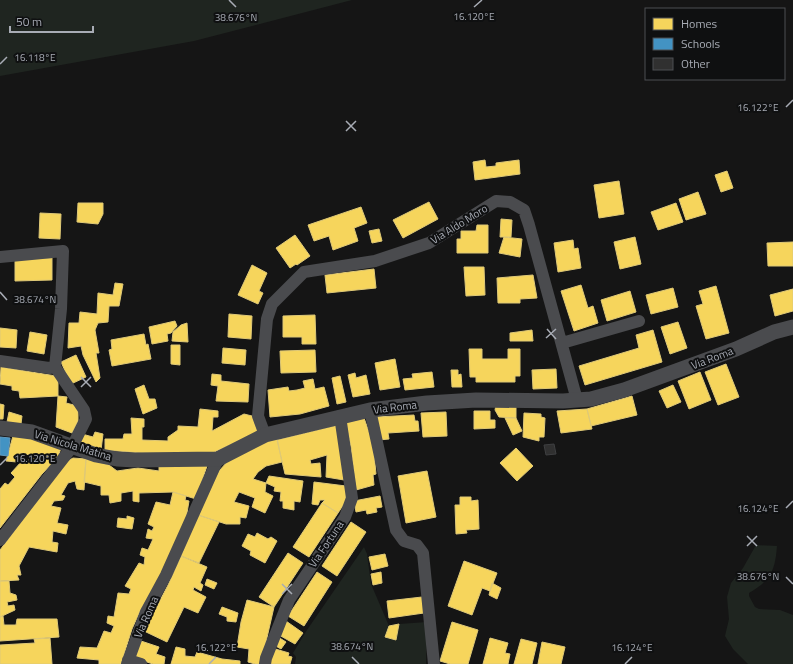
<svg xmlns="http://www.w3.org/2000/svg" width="793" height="664" viewBox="0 0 793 664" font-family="'Titillium Web',sans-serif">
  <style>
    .green { fill: #1f2520 }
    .homes { fill: #f6d55c; stroke: #dfc977 }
    .schools { fill: #4393c3; stroke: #619abf }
    .building { fill: #303030; stroke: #3e3f41 }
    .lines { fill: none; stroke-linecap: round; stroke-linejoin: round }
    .minor { stroke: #4a4b4e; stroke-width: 12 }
    .tertiary { stroke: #4a4b4e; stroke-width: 15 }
    .ticks { fill: none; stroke: #a8acb5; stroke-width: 1.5 }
    .labels { text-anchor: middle; stroke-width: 4; stroke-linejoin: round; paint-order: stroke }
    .street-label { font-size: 11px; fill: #a8acb5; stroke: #0f1011 }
    .ticks-label { font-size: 10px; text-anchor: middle; fill: #a8acb5; stroke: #0f1011; stroke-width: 4; stroke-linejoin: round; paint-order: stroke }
  </style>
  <rect width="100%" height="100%" fill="#151515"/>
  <path class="green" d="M0,0h352l-158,41 -194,35z
    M756,545l21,1c-2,25 -6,34 -28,47v3l6,11 4,2 21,1 13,5v49h-45l-15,-15 -8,-13 4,-17 -2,-22 4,-14 12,-15z
    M364,547l3,7 4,30 18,42 -4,11 11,3 3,-16 28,-2 -1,42h-131l1,-7 -3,-4 14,-23z"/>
  <path class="homes" d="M485,160l1,7 10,-1v-3l23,-3 1,14 -45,6 -2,-18z
    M727,171l6,17 -12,4 -6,-17z
    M619,181l5,33 -25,4 -5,-33z
    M698,192l8,22 -20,6 -7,-21z
    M429,202l9,17 -35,19 -10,-18z
    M78,203h25v11l-5,10 -21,-2z
    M676,203l7,19 -25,8 -7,-18z
    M361,207l6,16 -13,5 4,13 -25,9 -4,-14 -15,5 -6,-16z
    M40,213l21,1 -1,25 -21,-1z
    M501,219l11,1 -1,17h-11z
    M477,225h11v28h-31v-14h4v-8h15z
    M379,229l3,12 -10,2 -3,-12z
    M295,235l15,21 -13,9 -1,-1 -6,4 -14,-20z
    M504,237l18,2 -2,18 -21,-4z
    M635,237l6,27 -21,5 -6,-27z
    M573,240l1,9 4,-1 3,20 -23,4 -4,-29z
    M793,242v24h-25l-1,-23z
    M52,258v22l-37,1v-22z
    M252,265l15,8 -8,18 4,2 -5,11 -20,-9z
    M464,267h20l1,28 -19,1z
    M374,269l2,19 -49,5 -2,-18z
    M533,275l4,23 -17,1v4h-22l-1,-25z
    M115,283l8,1 -4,22h-10l-1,16 -10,1 -3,7 4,23h-3l4,25 -4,4 -13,-27 -2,-9 -13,2 1,-25h10l1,-11 17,2 1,-21 15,2z
    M581,285l7,23 5,-2 5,17 -24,8 -13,-40z
    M716,286l13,47 -23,6 -10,-33 7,-2 -4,-13z
    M673,288l5,19 -27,7 -5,-19z
    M793,289v22l-18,5 -5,-21z
    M630,291l6,21 -29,9 -6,-21z
    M229,314l23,2 -1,23 -23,-2z
    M315,315l1,29h-14v-7h-19v-21z
    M175,321l2,5 -6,7 -4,1 1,7 -16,3 -3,-17z
    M678,322l9,26 -17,6 -9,-27z
    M187,323l1,19 -16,-1 1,-9 8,-7z
    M0,328l17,2 -1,18 -16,-1z
    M532,330l1,11h-23v-8z
    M653,330l9,32 -77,23 -6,-19 60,-18 -3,-13z
    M30,332l17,3 -3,19 -17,-3z
    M144,334l2,11 2,-1 3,15 -39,7 -3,-16 3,-1 -1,-9z
    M171,345h9v20l-9,-1z
    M223,348l23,2 -1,15 -23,-2z
    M469,349h13v10h26v-10h12v27h-5v6h-39v-5h-6z
    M315,350l1,22 -35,1 -1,-22z
    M76,355l10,22 -15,7 -10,-22z
    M395,359l5,28 -20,3 -5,-27z
    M726,364l13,33 -21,8 -13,-33z
    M1,367l55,9 2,4v16l-38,2 -1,-7 -7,-1v-4l-12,-2z
    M556,369l1,19 -24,1 -1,-19z
    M451,370h7v5l3,-1 1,13h-10z
    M432,372l2,15 -29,3 -2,-11 10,-1 -1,-4z
    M700,372l11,28 -22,9 -11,-28z
    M355,373l1,5 10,-3 4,19 -17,3 -5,-22z
    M212,374l9,1v6l28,3 -1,18 -32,-1 2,-15 -7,-1z
    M340,376l6,26 -9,2 -5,-26z
    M313,379l2,10 9,-2 5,19 -29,8 -30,3 -2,-27 20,-3 1,4 8,-1 8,-2 -2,-7z
    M144,385l5,14h6l2,9 -14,6 -8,-25z
    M673,385l8,17 -14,6 -8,-17z
    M58,396l9,1 -1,6 12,3v15l-6,12 -16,-6z
    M632,396l5,19 -46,11 -4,-17z
    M0,404l4,1 -1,14h-3z
    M496,405l20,1v12l-17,-1 -4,-7z
    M200,409l18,2v6h-5l-1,14 32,-17 8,2 6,16 -48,22 -69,-1 -36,-3v-11h18l1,-5h8l-1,-16 13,1v8h-2v13l26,1v-4l10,-7v-4l20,1z
    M587,409l5,20 -31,4 -4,-22z
    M474,411h16v9h5v8l-21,1z
    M9,412l13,4 -1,8 -14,-2z
    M446,412l1,24 -24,1 -2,-24z
    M524,413l17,1v3l4,1 -1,19h-5v4l-16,-4z
    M414,415l1,6h3l1,10 -31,2 1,6 -10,1 -3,-23z
    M364,418l9,25 3,31 -3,1 1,10 -18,5 -5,-43 -5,-24z
    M505,418h11l6,13 -9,4z
    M338,425l6,55 -18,-3 1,-22 -17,5 1,4 9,-1 1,14 -36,-3 -8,-34z
    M95,432l8,2 -2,16 -23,-6 4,-10 11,3z
    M13,436l23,3 25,9 -3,9 -16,17 -42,54v-39l5,-6 3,2 7,-8 -4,-4 11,-12 6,2 2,-8 -10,-2 -3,9 -11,-1z
    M277,438l5,24 -16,4 -8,6 -5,7 13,4 -1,9 8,4 -8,17 -13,-6 3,-9 -16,-6 -5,10 15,4 -3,12 -6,-1v7h-14l-28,-9 21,-44 8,-9 23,-16z
    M516,448l17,18 -16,15 -17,-18z
    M73,458l13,1 -2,31 -7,-1 -2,-8 -7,2 -7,12 4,1 -2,4 -9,1 -3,5 10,2 -4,15 11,2 -2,9 -13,-3 -1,11 6,1 -1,9 -28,-5 -10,19 2,9h-4l2,5 -19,1v-31l66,-88z
    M86,459l23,6 8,6 21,-3 21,3v-6l49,-2 -12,36 -23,-7 -34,1v9l-6,-1v-10l-12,2v8l-11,2 -1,-8h-8v-9l-17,-4z
    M427,471l9,46 -30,6 -8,-47z
    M269,476l34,5 -3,21 -6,-1v9l-11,-2v-7h-3l1,-9 -7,-1 1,-4 -9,-4z
    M314,482l32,4v15l-8,12 -16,-10 3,-3h-5l-2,5 -6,-1z
    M173,492l13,4 -1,4 4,1 -3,18 -23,53 -22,37 -9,20 -11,35h-22v-4l-22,-2 3,-11 17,1 7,-17 7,2 3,-7 -7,-3 1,-7 6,1 4,-24 11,1 2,-5 -6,-3 14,-23 5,2 1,-8 -5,-2 2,-7 6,2 5,-11 -7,-1 2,-9 4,2 2,-4 -6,-3 8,-22 14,3z
    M380,496l2,11 -6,1 1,4 -10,2 -1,-4 -10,2 -2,-11z
    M460,497h11v4l7,-1 1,29 -13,1 1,3 -11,1 -1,-29h5z
    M322,503l16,10 -29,44 -16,-10z
    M198,515l21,7 -20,41 -18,-7z
    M127,516l7,2 -2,11 -15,-2 1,-9 9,1z
    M351,522l15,10 -29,44 -15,-10z
    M257,533l11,6 3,-2 6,4 -12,22 -15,-8 1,-4 -9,-5 6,-12 7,3z
    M288,553l15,10 -29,44 -15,-10z
    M385,554l3,12 -16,4 -3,-13z
    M181,556l26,11 -7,16 3,2 -2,6 -7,-4 -1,3 13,7 -8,16 -14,-6 -17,35 -23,-11 24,-46z
    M464,561l33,12 -7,18 -8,-3 -10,27 -24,-9z
    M317,572l15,10 -28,44 -16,-10z
    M381,572l1,11 -9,2 -2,-11z
    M207,579l10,4 -3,6 -9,-4z
    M0,581h9l1,12 6,2 1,5 -10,2 1,4 6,-1 1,5 -15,7z
    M492,583l9,5 -4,11 -8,-4z
    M422,597l2,16 -35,5 -2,-17z
    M247,600l27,7 -13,57h-6l-7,-2 1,-13 -12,-2 4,-25z
    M222,607l16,6 -2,9 -9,-1v-4l-8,-3z
    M3,616l1,9h12l1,-6h40l2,18 -59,4v-24z
    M286,621l17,12 -8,11 -16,-9z
    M452,622l26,8 -10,34h-18l-10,-3z
    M399,624l-3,16 -11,-3 4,-11z
    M278,637l8,5 -5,7 -7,-4z
    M50,638l2,26h-52v-19l35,-2 -1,-4z
    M490,638l18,5 -3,10 5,1 -2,10h-25z
    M521,639l16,4 -5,21h-18z
    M141,641l18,6 -3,7 9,3 -1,7h-11l-18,-6z
    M542,642l23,5 -4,17h-23z
    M176,647l9,2v7l10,1 2,-5 25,7 18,2v3h-69z
    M272,648l17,5 -1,3 4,1 -2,7h-21z"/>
  <path class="schools" d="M0,437l10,1 -2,18 -8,-1z"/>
  <path class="building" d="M554,444l2,10 -10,1 -2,-10z"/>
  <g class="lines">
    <path class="minor" d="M0,257l63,-6 -2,58 -6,58 -6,1 -49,-7
      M562,343l77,-22
      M370,410l26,120 8,11 13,4 6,8 11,111
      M265,435l-7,-19 9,-97 5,-15 32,-32 71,-11 54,-18 67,-42 14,1 14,8 5,15 48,175
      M0,540l72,-93 14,-28 -2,-9 -29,-43
      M128,660l13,4
      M127,664l19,-52 20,-37 52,-116
      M265,664l1,-6 23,-58 56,-83 7,-19 -12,-82"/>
    <path class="tertiary" d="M0,428l32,4 64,23 21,4 18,1 83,-1 47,-24 105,-25 57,-7 49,-3 87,1 28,-2 33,-9 112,-41 38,-17 19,-5"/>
  </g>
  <path class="ticks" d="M229,0l7,7M474,7l8,-7M0,64l7,-7M786,107l7,-7M346,121l10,10M346,131l10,-10M0,292l7,8M547,329l9,10M546,338l10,-9M81,377l10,10M81,387l10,-10M0,465l7,-7M786,508l7,-7M747,536l10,10M747,546l10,-10M786,577l7,7M282,584l10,10M282,594l10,-10M352,657l7,7M209,664l7,-7M625,664l7,-7"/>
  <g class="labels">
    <g class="street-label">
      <text transform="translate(459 224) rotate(-32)" y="4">Via Aldo Moro</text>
      <text transform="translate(712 358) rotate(-21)" y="4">Via Roma</text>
      <text transform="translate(395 407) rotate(-7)" y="4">Via Roma</text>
      <text transform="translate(73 445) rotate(17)" y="4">Via Nicola Matina</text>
      <text transform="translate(326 544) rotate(-56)" y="4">Via Fortuna</text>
      <text transform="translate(146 617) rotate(-66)" y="4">Via Roma</text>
    </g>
  </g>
  <g class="ticks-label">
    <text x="474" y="20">16.120°E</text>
    <text x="236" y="21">38.676°N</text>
    <text x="35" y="61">16.118°E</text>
    <text x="758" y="111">16.122°E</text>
    <text x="35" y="303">38.674°N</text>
    <text x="35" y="462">16.120°E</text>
    <text x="758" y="512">16.124°E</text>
    <text x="758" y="580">38.676°N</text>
    <text x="352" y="650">38.674°N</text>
    <text x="216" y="651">16.122°E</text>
    <text x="632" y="651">16.124°E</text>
  </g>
  <rect x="645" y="8" width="140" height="72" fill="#0f1011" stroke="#4c4e53"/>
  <rect x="653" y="18" width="20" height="12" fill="#f6d55c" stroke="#4c4e53"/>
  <text x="681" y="28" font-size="12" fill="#a8acb5">Homes</text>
  <rect x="653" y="38" width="20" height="12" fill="#4393c3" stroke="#4c4e53"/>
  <text x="681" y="48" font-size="12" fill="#a8acb5">Schools</text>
  <rect x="653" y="58" width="20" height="12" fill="#303030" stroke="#4c4e53"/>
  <text x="681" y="68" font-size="12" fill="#a8acb5">Other</text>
  <path d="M10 26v6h83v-6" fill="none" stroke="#a8acb5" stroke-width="2"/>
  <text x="16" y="26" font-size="12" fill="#a8acb5" stroke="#0f1011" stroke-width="3" paint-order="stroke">50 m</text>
</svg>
